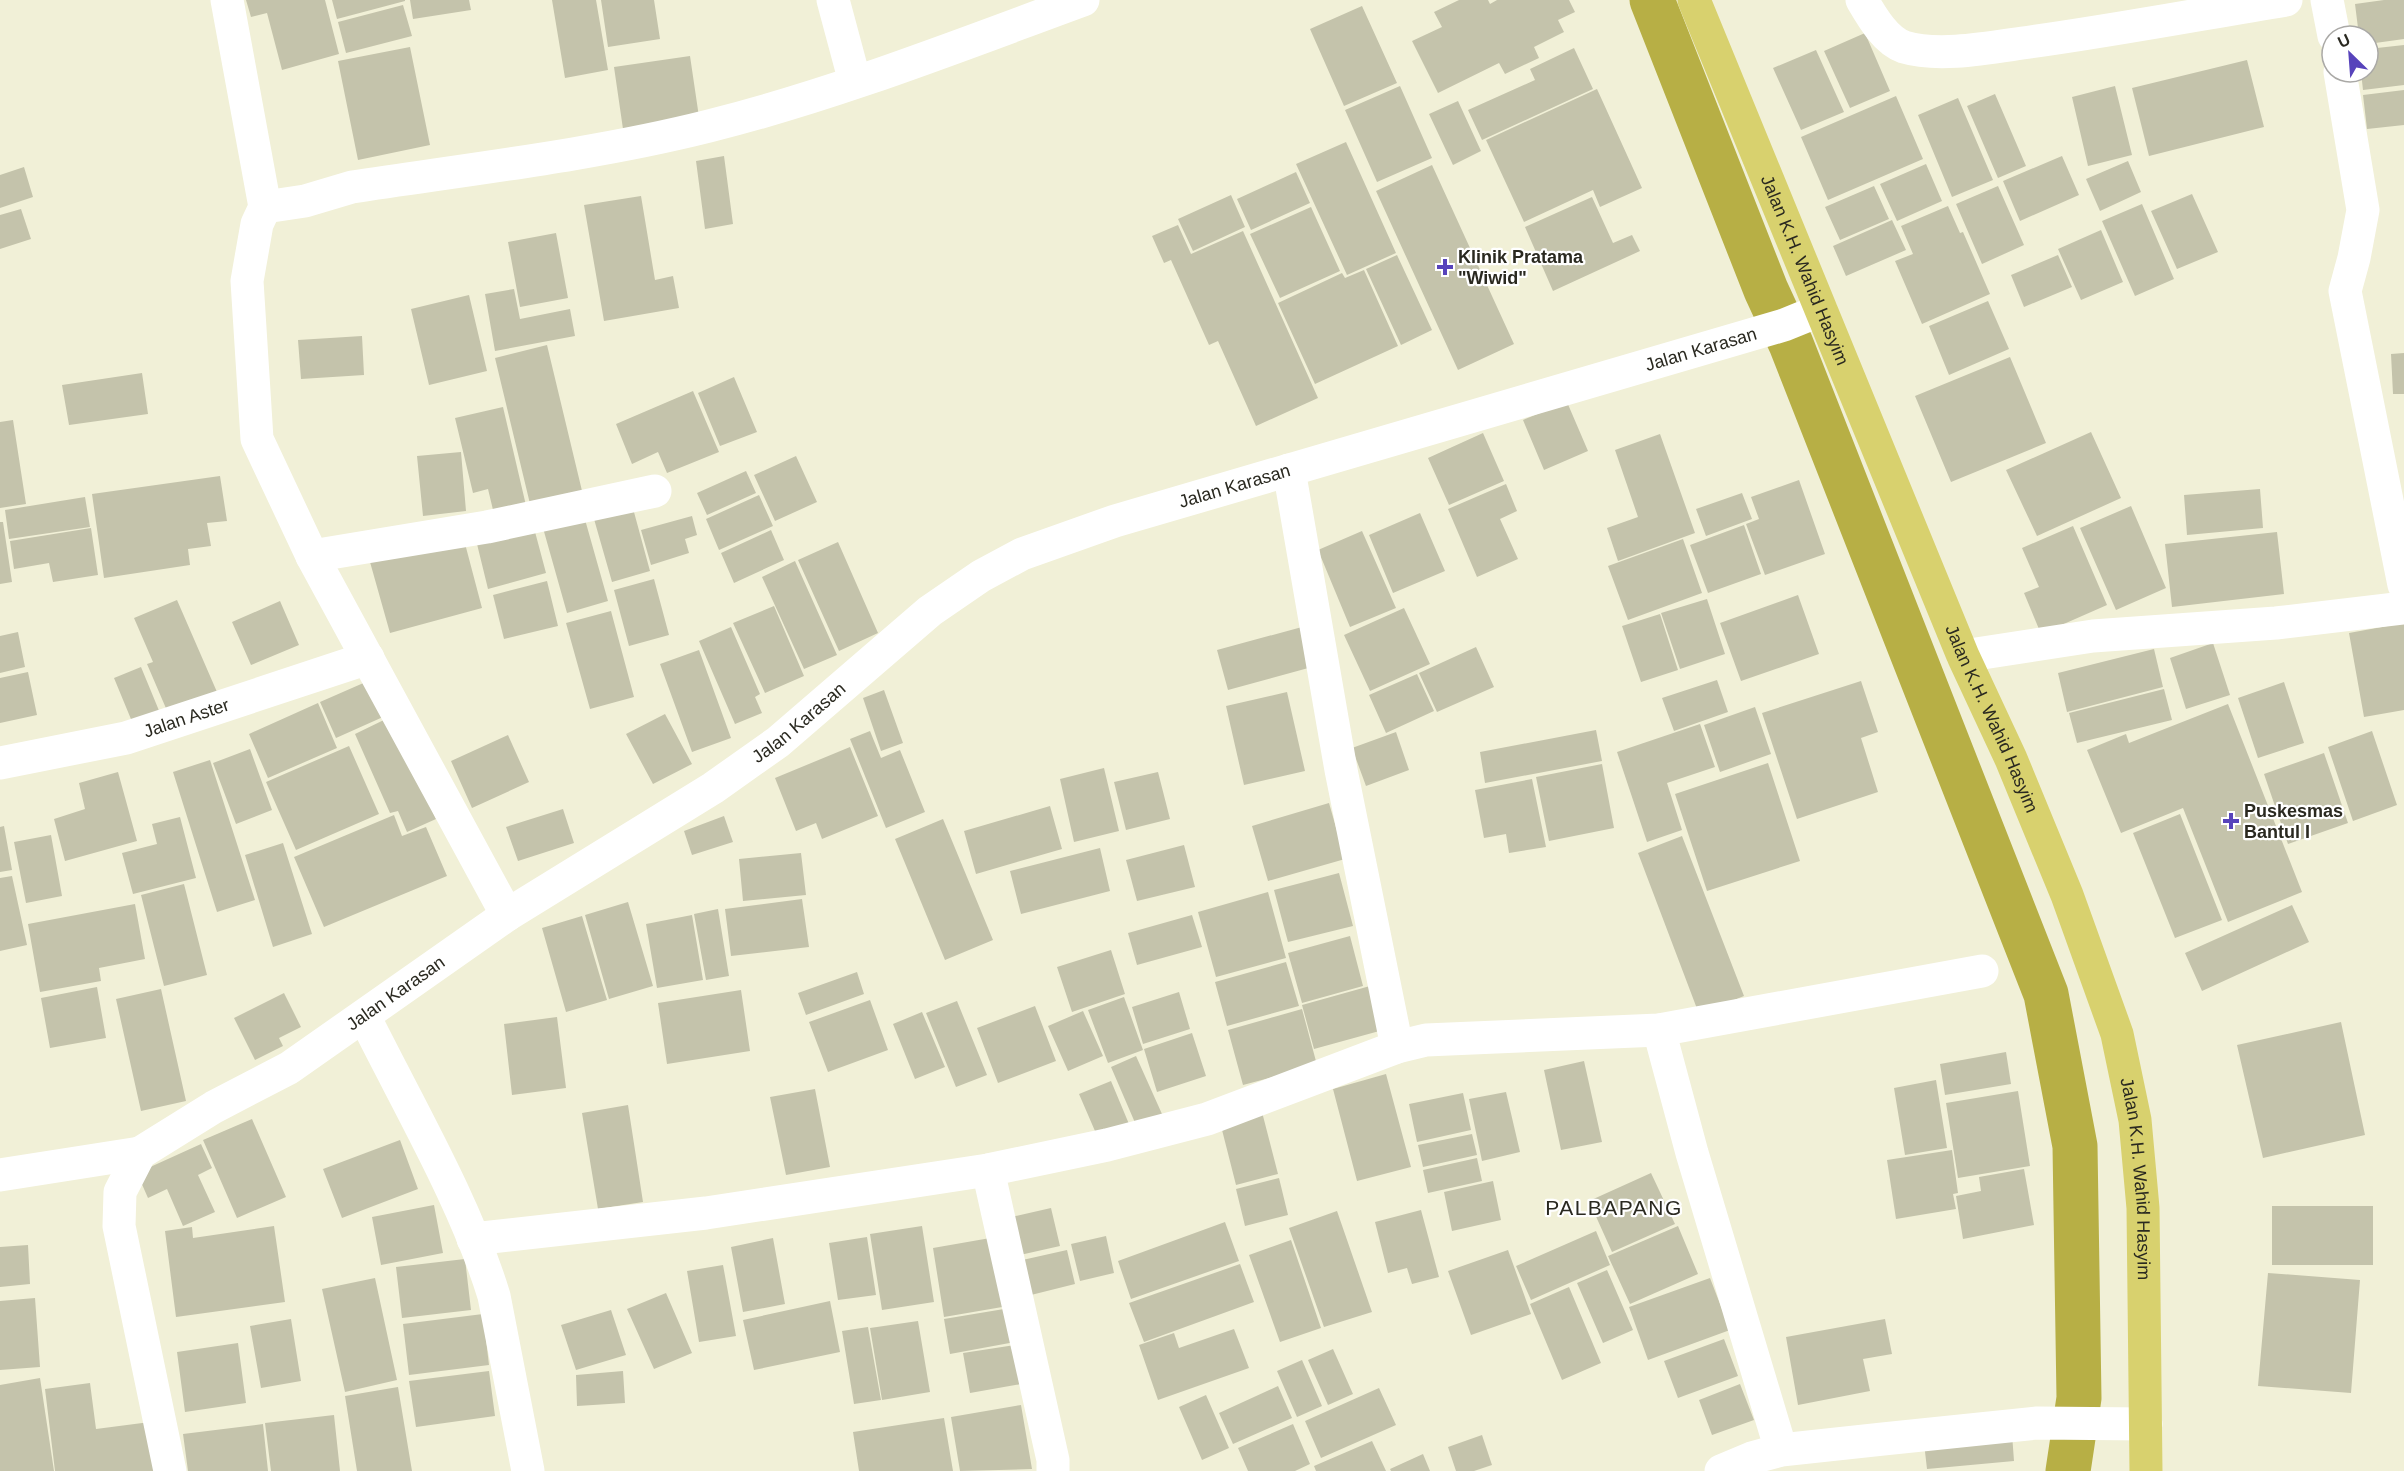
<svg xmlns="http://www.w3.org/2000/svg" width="2404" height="1471" viewBox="0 0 2404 1471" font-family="Arial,sans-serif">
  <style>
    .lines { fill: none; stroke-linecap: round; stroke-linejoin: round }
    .canal { stroke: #b7af45; stroke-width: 45 }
    .building { fill: #c4c3ab }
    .minor { stroke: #fff; stroke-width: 33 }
    .primary { stroke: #d8d16e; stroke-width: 33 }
    .poi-dot { fill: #5743bb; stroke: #fff; stroke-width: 2 }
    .labels { text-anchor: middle; stroke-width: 4.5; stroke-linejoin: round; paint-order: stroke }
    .poi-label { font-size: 18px; font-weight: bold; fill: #2a2920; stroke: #fff; text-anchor: start }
    .street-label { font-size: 18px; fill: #2a2920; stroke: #fff }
    .quarter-label { font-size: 21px; letter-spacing: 1.5px; fill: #2a2920; stroke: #fff }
  </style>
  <rect width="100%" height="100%" fill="#f1f0d7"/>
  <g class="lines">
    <path class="canal" d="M1652,0l114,290 25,54 255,650 29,152 4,252 -11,73"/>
  </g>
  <path class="building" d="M246,0h79l14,54 -57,16 -15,-57 -16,4z
    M332,0h73v1l-68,18z
    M410,0h59l2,10 -58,9z
    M552,0h44l12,70 -43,8z
    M601,0h53l6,39 -52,8z
    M1459,0h29l2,4 7,-4h72l6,12 -17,8 6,12 -30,15 5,11 -34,16 -6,-11 -61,30 -26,-52 30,-14 -8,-15z
    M2384,0h20v39l-36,5v-8h-9l-4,-32z
    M403,5l9,31 -66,17 -8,-31z
    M1362,6l35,77 -53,23 -34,-77z
    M1865,33l25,58 -40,17 -26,-57z
    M2404,45v40l-41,5 -2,-18h7v-23z
    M410,47l20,98 -72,15 -20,-99z
    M1574,48l19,41 -111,51 -14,-30 67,-30 -5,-11z
    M1816,50l28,62 -43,18 -28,-62z
    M690,56l9,61 -76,12 -9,-62z
    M2247,60l17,67 -115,29 -17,-68z
    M1400,86l32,72 -55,24 -32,-72z
    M2115,86l17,69 -44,11 -16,-69z
    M1597,89l45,99 -42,19 -7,-17 -69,32 -38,-82z
    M2404,90v35l-37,4 -4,-34z
    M1995,94l31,72 -28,12 -31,-72z
    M1896,96l27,63 -95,41 -27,-63z
    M1958,98l35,82 -41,17 -34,-82z
    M1458,101l23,50 -28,14 -24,-51z
    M1346,142l50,111 -49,22 -51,-111z
    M724,156l9,68 -28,5 -9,-68z
    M2062,156l17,39 -59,26 -17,-40z
    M2128,161l13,31 -41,19 -14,-32z
    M1926,164l16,37 -45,20 -17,-37z
    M1432,165l82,179 -56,26 -82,-179z
    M24,167l9,30 -33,11v-33z
    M1296,172l14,31 -59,27 -14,-31z
    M1874,186l15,33 -49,21 -15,-33z
    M1998,186l26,59 -42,19 -26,-60z
    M2192,194l26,58 -41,17 -26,-58z
    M1231,195l14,32 -52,24 -15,-32z
    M641,196l14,84 18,-4 6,32 -75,13 -20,-116z
    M1592,197l21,46 19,-8 8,16 -87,40 -28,-64z
    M2142,204l32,75 -39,17 -33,-75z
    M1948,206l12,27 3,-1 27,62 -68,30 -27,-63 18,-7 -12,-28z
    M1311,207l29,64 -60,27 -30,-64z
    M21,209l10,30 -31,10v-34z
    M1892,220l14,30 -60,26 -13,-30z
    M1178,225l13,29 52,-23 75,167 -62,28 -38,-85 -9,4 -38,-85 -7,3 -12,-27z
    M2101,230l22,52 -42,18 -23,-51z
    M556,233l12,65 -48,9 -12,-65z
    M1397,255l35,75 -31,15 -35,-76z
    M2058,255l14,32 -48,20 -13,-32z
    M1364,270l34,76 -83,38 -37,-81 64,-30 3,5z
    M514,289l6,30 50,-10 5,27 -80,15 -10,-57z
    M469,295l18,76 -58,14 -18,-76z
    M1988,301l21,48 -60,26 -20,-49z
    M362,336l2,39 -63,4 -3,-39z
    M547,345l36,150 -52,13 -36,-150z
    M2404,353v41h-11l-2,-40z
    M2010,357l36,86 -95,39 -36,-86z
    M142,373l6,41 -79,11 -7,-40z
    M734,377l23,55 -37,14 -22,-53z
    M693,391l26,61 -52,21 -9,-21 -26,12 -16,-40z
    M1567,402l21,49 -44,19 -21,-50z
    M503,407l25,107h-34l-6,-25 -15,4 -18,-75z
    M13,420l13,84 -26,4v-86z
    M2091,432l30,66 -84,38 -31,-66z
    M1483,433l21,48 -55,24 -21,-47z
    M1660,434l35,99 -77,28 -11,-33 31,-11 -23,-67z
    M461,452l5,59 -43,5 -6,-60z
    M796,456l21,46 -42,19 -21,-46z
    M746,471l10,22 -49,22 -10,-22z
    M220,476l7,45 -20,2 4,23 -23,3 2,16 -86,13 -12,-84z
    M1799,480l26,74 -60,21 -19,-51 13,-5 -8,-22z
    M1506,484l11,27 -17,8 18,40 -41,18 -29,-68z
    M2260,489l3,39 -76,7 -3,-40z
    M1742,493l10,26 -46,17 -10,-27z
    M759,495l14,31 -54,24 -13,-31z
    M85,497l5,30 -81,12 -4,-29z
    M631,501l19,70 -38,11 -20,-70z
    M2131,506l35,82 -50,22 -36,-82z
    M1420,513l25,58 -52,22 -24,-58z
    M584,516l24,85 -41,12 -24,-85z
    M692,516l5,19 -12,4 4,14 -38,12 -10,-35z
    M0,522h3l9,60 -12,2z
    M1744,525l17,49 -53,19 -18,-48z
    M2073,526l34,79 -66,29 -17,-41 15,-6 -17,-39z
    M91,528l7,47 -45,7 -4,-19 -35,6 -4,-28z
    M534,528l12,45 -58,16 -11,-45z
    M771,530l13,30 -50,23 -13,-30z
    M1362,531l34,77 -46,19 -32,-77z
    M2277,532l7,62 -112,13 -7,-63z
    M463,536l19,72 -92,25 -20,-71z
    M1683,539l19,54 -74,27 -20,-54z
    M838,542l40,91 -39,18 -41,-91z
    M795,561l42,94 -33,14 -42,-92z
    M654,579l15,56 -40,11 -15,-56z
    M547,581l11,45 -54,13 -11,-44z
    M1798,595l21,59 -78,27 -21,-58z
    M1707,599l18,55 -45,15 -19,-56z
    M177,600l40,92 -49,21 -21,-49 6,-2 -19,-44z
    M280,601l19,44 -48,20 -19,-43z
    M774,606l30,70 -39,17 -32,-70z
    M1404,608l26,56 -60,27 -26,-56z
    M611,611l23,86 -44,12 -24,-86z
    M1660,614l18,56 -37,12 -19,-56z
    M2404,623v87l-40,7 -15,-84z
    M731,627l29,67 -5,3 7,16 -27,11 -36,-83z
    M1302,627l10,40 -84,23 -11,-40z
    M18,632l7,35 -25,6v-37z
    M2213,643l17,52 -44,14 -16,-51z
    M1476,647l18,40 -57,25 -18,-39z
    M2154,649l9,38 -96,25 -9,-39z
    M699,650l32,88 -39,14 -32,-88z
    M141,667l19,46 -27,11 -19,-46z
    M28,672l9,43 -37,8v-45z
    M1417,674l17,37 -48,22 -17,-38z
    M1717,680l11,32 -54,19 -12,-33z
    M368,681l15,36 -47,21 -16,-36z
    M1861,681l17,51 -17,6 17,54 -81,27 -35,-106z
    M2284,682l20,61 -46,15 -20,-60z
    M2164,689l8,31 -95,23 -8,-30z
    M884,690l19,53 -22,8 -18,-53z
    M1287,692l18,79 -61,14 -18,-79z
    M318,703l19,45 -69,30 -19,-44z
    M2228,704l74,188 -74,30 -45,-114 -62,25 -34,-83 39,-16 3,9z
    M1755,707l16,47 -51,18 -16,-47z
    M665,714l27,50 -39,20 -27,-50z
    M390,717l46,102 -29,13 -9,-21 -8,2 -35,-79z
    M1700,724l15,43 -48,16 15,47 -35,12 -30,-90z
    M1596,730l6,31 -117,22 -5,-31z
    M870,731l11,27 19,-8 25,62 -39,16 -36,-89z
    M2372,731l25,74 -44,16 -25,-74z
    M1396,732l13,38 -43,16 -14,-38z
    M508,735l21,47 -57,26 -21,-47z
    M349,746l30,68 -83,36 -30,-68z
    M850,747l28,69 -56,23 -6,-16 -20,8 -21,-53z
    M250,749l22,61 -36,14 -23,-61z
    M2324,753l24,70 -60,21 -24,-70z
    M210,760l45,140 -38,12 -44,-140z
    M1768,763l32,98 -93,30 -32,-97z
    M1602,764l12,64 -65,13 -13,-64z
    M1104,768l15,63 -45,11 -14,-63z
    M118,772l19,69 -72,20 -11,-42 31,-10 -6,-26z
    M1158,772l12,47 -44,11 -12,-48z
    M1532,779l14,68 -37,6 -3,-19 -22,4 -9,-48z
    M1329,803l16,56 -77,22 -16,-55z
    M1050,806l12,43 -86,25 -12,-43z
    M563,809l11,34 -56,18 -12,-34z
    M2180,814l42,106 -47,18 -42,-105z
    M394,815l8,21 24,-9 21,49 -123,51 -30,-70z
    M724,816l9,26 -41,13 -8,-24z
    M180,817l16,61 -63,16 -11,-41 35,-9 -5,-20z
    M943,819l50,121 -48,20 -50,-121z
    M4,826l8,44 -12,2v-45z
    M51,835l11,61 -36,7 -12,-61z
    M1682,836l62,160 -45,18 -61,-161z
    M283,843l29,91 -39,13 -28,-92z
    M1184,845l11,42 -58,14 -11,-41z
    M1100,848l10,43 -89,23 -11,-43z
    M801,853l5,42 -63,6 -4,-42z
    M1339,873l14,53 -65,16 -14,-52z
    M12,876l15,69 -27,6v-73z
    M184,884l23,91 -43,11 -23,-91z
    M1268,892l18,66 -70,19 -18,-65z
    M802,899l7,48 -78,9 -6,-47z
    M628,902l25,84 -44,13 -24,-84z
    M135,904l10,55 -46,9 2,13 -61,11 -12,-68z
    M2292,905l17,37 -107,49 -17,-38z
    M718,909l11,67 -23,4 -12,-66z
    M692,915l11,65 -46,8 -11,-64z
    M1192,915l10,32 -65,18 -9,-32z
    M582,916l25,84 -41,12 -24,-84z
    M1350,936l13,50 -61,17 -14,-50z
    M1111,950l14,44 -53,18 -15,-45z
    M1286,962l13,44 -72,20 -12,-44z
    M857,972l7,22 -58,21 -8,-22z
    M1370,986l13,44 -69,19 -12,-44z
    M97,987l9,51 -56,10 -9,-50z
    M161,989l25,112 -45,10 -25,-112z
    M741,990l9,61 -83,13 -9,-61z
    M1179,992l11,37 -47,15 -11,-37z
    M284,993l17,34 -22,11 4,8 -28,14 -21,-42z
    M1124,997l19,53 -35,13 -20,-53z
    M870,1000l18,50 -60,22 -19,-50z
    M957,1001l30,74 -31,12 -30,-74z
    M1035,1006l21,55 -58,22 -21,-55z
    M1302,1009l15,56 -74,20 -15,-55z
    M1083,1011l20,45 -35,15 -20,-45z
    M922,1012l23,55 -30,12 -22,-55z
    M557,1017l9,71 -54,7 -8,-71z
    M2341,1022l24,113 -102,23 -26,-113z
    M1192,1033l14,43 -49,16 -13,-43z
    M2006,1052l5,32 -66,11 -5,-31z
    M1136,1056l26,58 -26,11 -25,-58z
    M1584,1061l18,81 -41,8 -17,-80z
    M1386,1074l25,93 -54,14 -24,-92z
    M1936,1080l11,68 -42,7 -11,-67z
    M1111,1081l18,43 -31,14 -19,-44z
    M815,1089l15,78 -44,8 -16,-78z
    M2018,1091l12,75 -72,12 -12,-75z
    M1506,1092l14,60 -38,9 -13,-62z
    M1463,1093l8,37 -54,12 -8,-38z
    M628,1105l15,97 -45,7 -16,-96z
    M1262,1112l16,62 -42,11 -16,-63z
    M252,1119l34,78 -49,21 -34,-78z
    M1472,1134l5,21 -54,12 -5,-22z
    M400,1140l18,49 -76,29 -19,-49z
    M201,1144l11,24 -14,7 17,37 -32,14 -16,-37 -19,9 -11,-25z
    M1952,1150l6,43 -5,1 3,15 -60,10 -9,-59z
    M1477,1158l5,23 -54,12 -5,-23z
    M2024,1169l10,56 -71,14 -7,-43 25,-5 -2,-14z
    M1651,1173l24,51 -63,28 -23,-51z
    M1279,1178l9,37 -43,11 -9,-37z
    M1493,1181l8,39 -49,11 -8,-39z
    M434,1205l9,48 -62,12 -9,-48z
    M2272,1206h101v59h-101z
    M1051,1208l9,38 -40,9 -9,-38z
    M1421,1210l18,67 -27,7 -5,-16 -19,5 -13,-51z
    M1337,1211l35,101 -48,15 -35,-99z
    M1225,1222l14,39 -108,38 -13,-38z
    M274,1226l11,76 -109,15 -11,-86 27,-4 1,11z
    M922,1226l12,76 -52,8 -12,-76z
    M1678,1226l20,48 -68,30 -22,-48z
    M1596,1231l14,34 -79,35 -15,-34z
    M1106,1236l8,37 -34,8 -9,-37z
    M867,1237l9,58 -38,5 -9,-57z
    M996,1237l12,69 -64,11 -11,-69z
    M773,1238l12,66 -42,8 -12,-65z
    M1291,1240l30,88 -41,14 -31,-87z
    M28,1245l2,39 -30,3v-40z
    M1067,1250l8,34 -48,12 -9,-35z
    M1508,1250l23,64 -60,21 -23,-64z
    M465,1259l6,51 -69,8 -6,-51z
    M1240,1264l14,38 -110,40 -15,-39z
    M723,1265l13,71 -37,6 -12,-71z
    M1607,1270l26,60 -30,13 -26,-60z
    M2268,1273l92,7 -9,113 -93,-7z
    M375,1278l22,102 -52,12 -23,-103z
    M1710,1278l20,52 -82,30 -19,-53z
    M1569,1287l32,76 -39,17 -32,-76z
    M666,1293l26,60 -38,16 -27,-60z
    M35,1298l5,69 -40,3v-69z
    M830,1301l10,51 -86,18 -11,-50z
    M1010,1308l5,34 -65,12 -6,-35z
    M611,1310l15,45 -50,15 -15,-45z
    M483,1314l6,51 -80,10 -6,-51z
    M291,1319l10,62 -40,7 -11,-62z
    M1885,1319l7,35 -29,5 7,32 -72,14 -12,-68z
    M918,1321l12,71 -48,8 -12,-72z
    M868,1327l13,73 -27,4 -12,-73z
    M1234,1329l15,39 -91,32 -19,-55 35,-12 5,15z
    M1724,1339l14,37 -60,22 -14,-37z
    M238,1343l8,60 -61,9 -8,-60z
    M1015,1345l6,39 -51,9 -7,-40z
    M1333,1349l20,45 -25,11 -20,-45z
    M1302,1360l20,46 -25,11 -20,-46z
    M489,1371l6,45 -79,11 -7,-46z
    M623,1371l2,32 -48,3 -1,-31z
    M40,1378l14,93h-54v-86z
    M90,1383l6,46 54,-7 6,49h-101l-10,-82z
    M1740,1384l14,36 -42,15 -13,-35z
    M1278,1386l14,32 -59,26 -14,-31z
    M398,1387l14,84h-55l-12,-75z
    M1379,1388l17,37 -75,33 -16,-37z
    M1206,1395l23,53 -27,12 -23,-53z
    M1021,1405l11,64 -72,2 -9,-54z
    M334,1415l6,56h-69l-6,-48z
    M944,1418l9,53h-94l-6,-39z
    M263,1424l5,47h-80l-5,-37z
    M1293,1424l17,40 -15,7h-47l-10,-23z
    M2012,1434l2,27 -87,8 -3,-26z
    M1482,1435l10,30 -18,6h-18l-8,-24z
    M1372,1441l14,30h-70l-2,-5z
    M1423,1454l7,17h-39l-1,-2z"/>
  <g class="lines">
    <g class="minor">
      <path d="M227,0l38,207"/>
      <path d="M833,0l22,82"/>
      <path d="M1862,0c10,17 23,40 42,47 36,11 89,0 126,-5 86,-12 171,-28 256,-42"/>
      <path d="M2327,0l7,36"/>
      <path d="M2340,72l23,138 -9,48 -9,33 59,294"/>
      <path d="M1289,470l52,300 56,277"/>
      <path d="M312,556l175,-29 168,-36"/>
      <path d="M1963,656l130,-20 183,-13 128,-15"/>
      <path id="s1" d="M0,763l126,-25 242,-80"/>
      <path d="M507,915l-195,-359 -55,-117 -10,-158 10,-57 8,-17 40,-6 47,-14c118,-18 242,-32 357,-61 128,-32 251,-81 374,-126"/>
      <path d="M364,1016c44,89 101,185 130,280l34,175"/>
      <path d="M1659,1030l33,123 89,297"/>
      <path d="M988,1170l65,290v11"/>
      <path d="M0,1175l140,-22"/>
      <path d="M473,1239l233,-26 282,-43 119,-25 100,-26 190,-72 29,-7 233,-10 323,-59"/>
      <path id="s2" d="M170,1471l-51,-245 1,-34 20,-39 74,-46 75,-39 218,-153 206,-127 65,-46 152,-131 51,-35 41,-22 93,-33 669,-196 37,-15"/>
      <path d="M1721,1471l31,-13 29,-8 102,-11 154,-16 109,1"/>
    </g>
    <path class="primary" id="s3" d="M1694,0l269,656 48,103 56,136 50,139 18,86 8,88 3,263"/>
  </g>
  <g class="poi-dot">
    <path d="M1442 258h6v6h6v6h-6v6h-6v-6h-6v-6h6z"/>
    <path d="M2228 812h6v6h6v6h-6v6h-6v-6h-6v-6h6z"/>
  </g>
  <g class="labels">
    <g class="poi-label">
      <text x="1458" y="263">Klinik Pratama<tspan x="1458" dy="21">"Wiwid"</tspan></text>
      <text x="2244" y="817">Puskesmas<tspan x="2244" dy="21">Bantul I</tspan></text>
    </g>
    <g class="street-label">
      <text dy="6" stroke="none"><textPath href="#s3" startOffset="292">Jalan K.H. Wahid Hasyim</textPath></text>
      <text dy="6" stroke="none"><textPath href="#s2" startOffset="2106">Jalan Karasan</textPath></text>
      <text dy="6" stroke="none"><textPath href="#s2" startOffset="1620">Jalan Karasan</textPath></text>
      <text dy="6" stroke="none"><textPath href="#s1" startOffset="192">Jalan Aster</textPath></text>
      <text dy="6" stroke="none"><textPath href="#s3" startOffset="778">Jalan K.H. Wahid Hasyim</textPath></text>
      <text dy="6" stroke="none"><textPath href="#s2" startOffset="1116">Jalan Karasan</textPath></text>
      <text dy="6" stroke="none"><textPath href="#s2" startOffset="630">Jalan Karasan</textPath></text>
      <text dy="6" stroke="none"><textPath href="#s3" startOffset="1264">Jalan K.H. Wahid Hasyim</textPath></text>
    </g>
    <g class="quarter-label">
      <text x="1614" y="1215">PALBAPANG</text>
    </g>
  </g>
  <g transform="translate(2350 54) rotate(335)"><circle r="28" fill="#ffffff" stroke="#aaa9a6" stroke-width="1.5"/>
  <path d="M0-4.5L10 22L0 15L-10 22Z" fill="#5743bb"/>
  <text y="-9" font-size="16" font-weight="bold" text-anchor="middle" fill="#2a2920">U</text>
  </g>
</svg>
